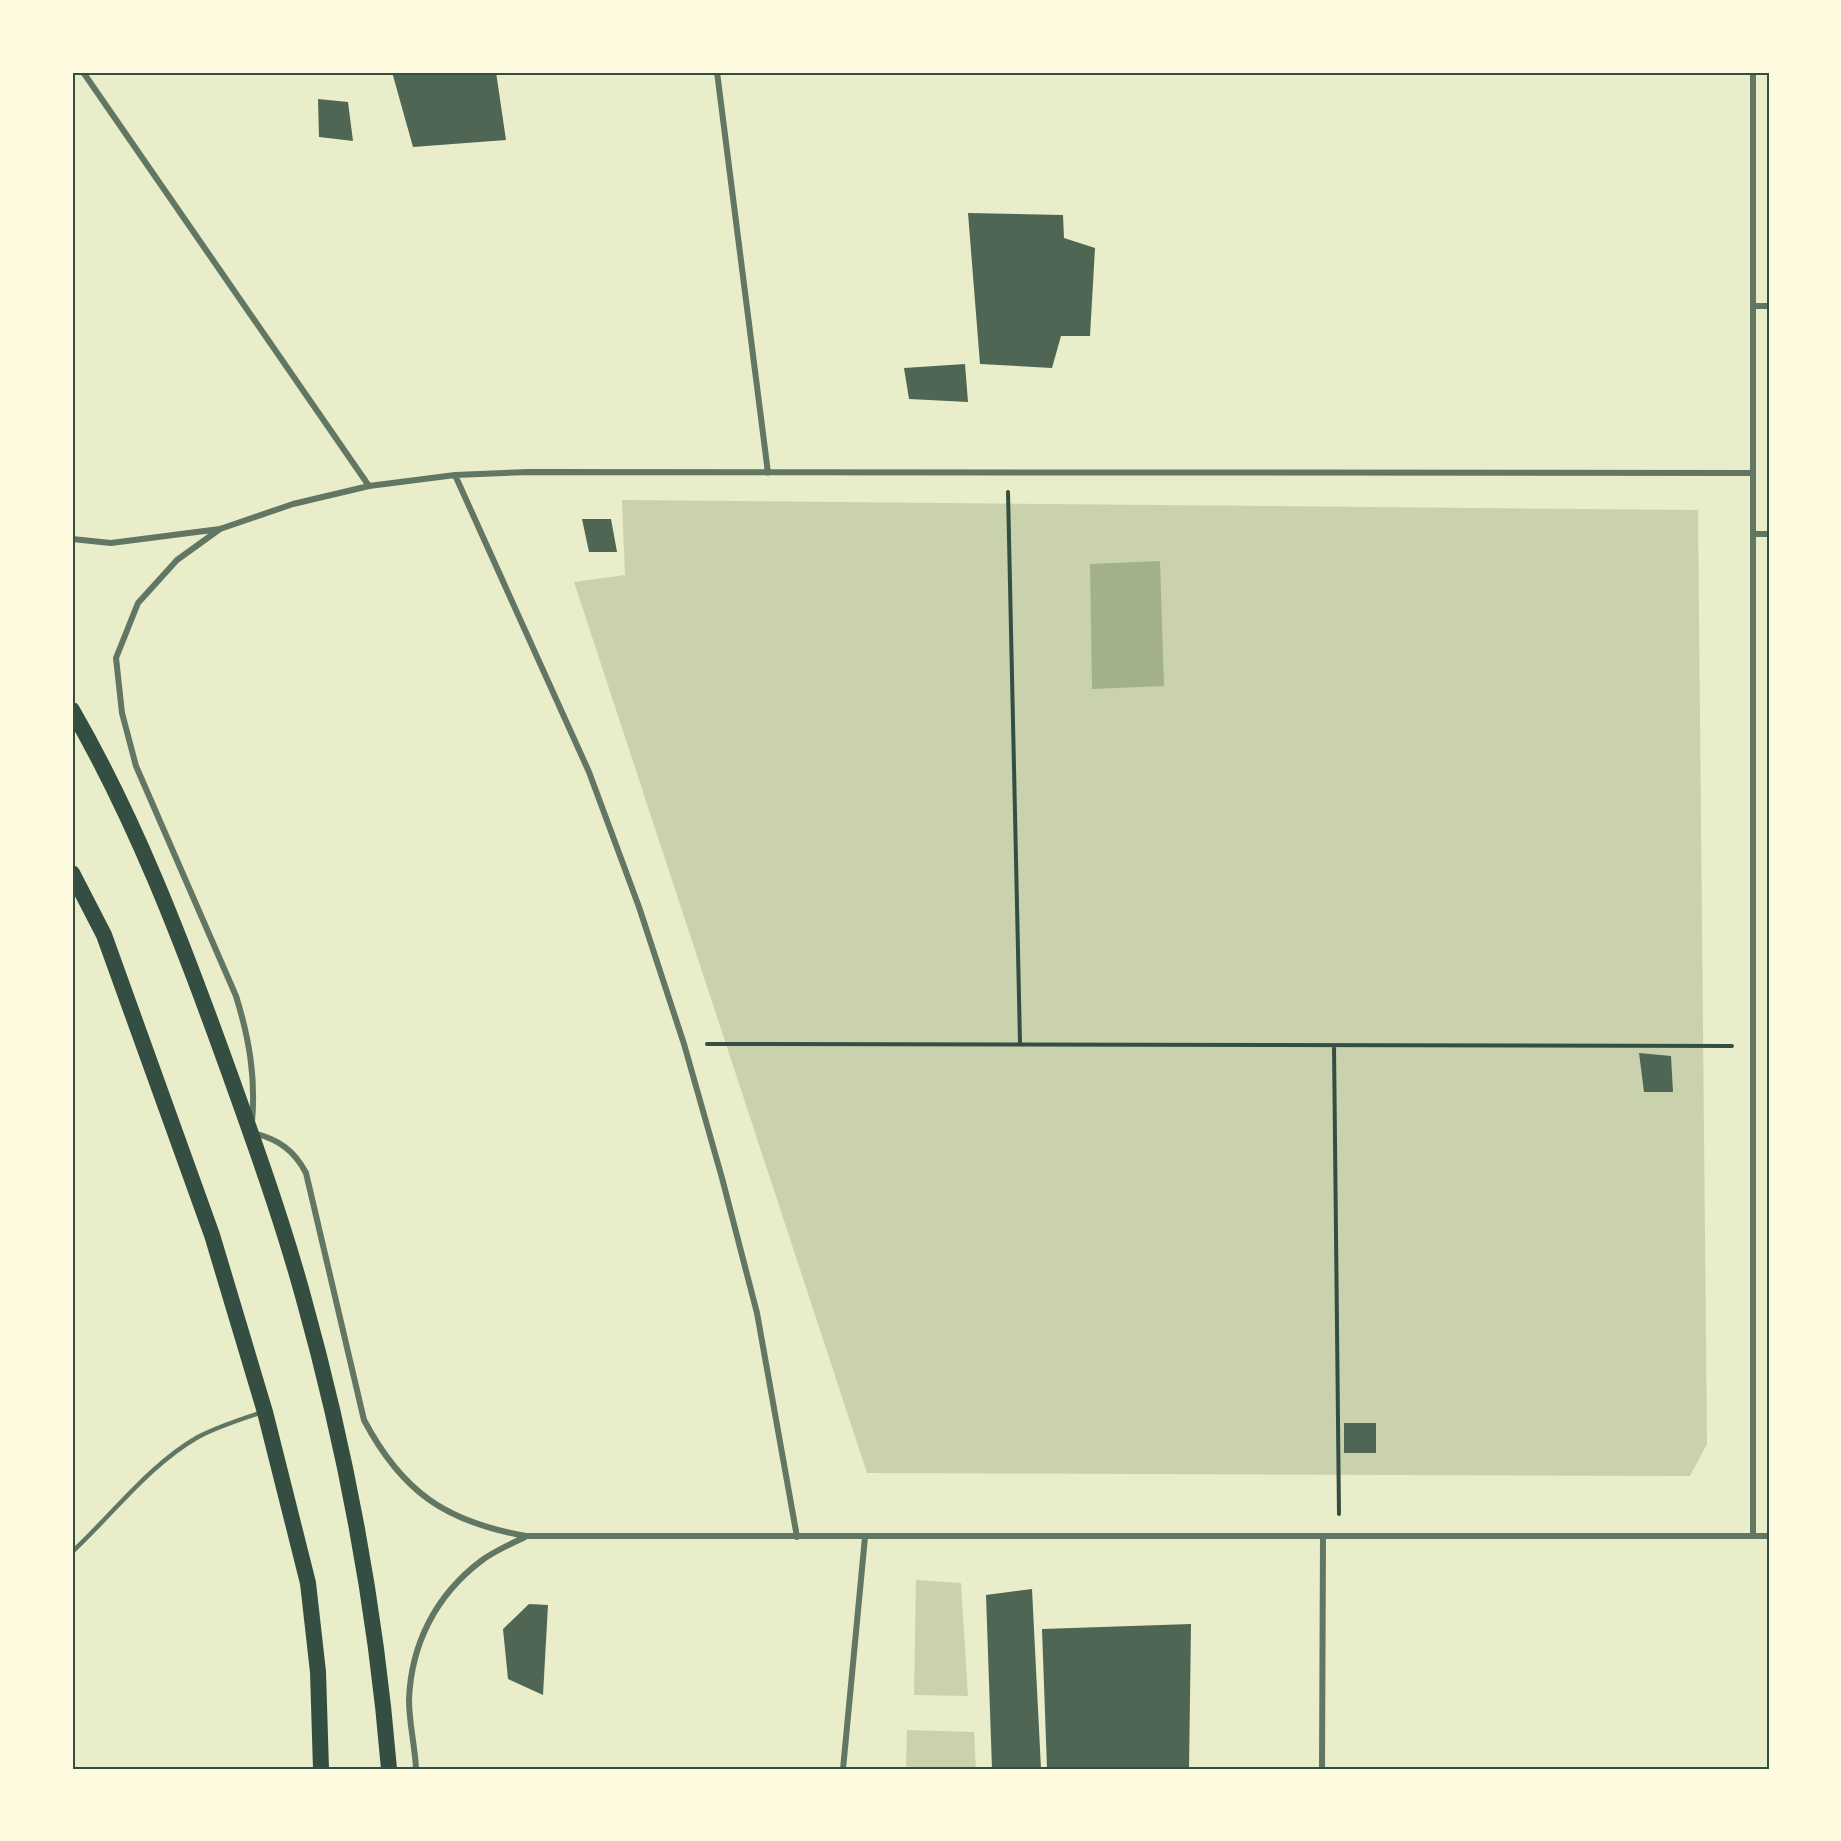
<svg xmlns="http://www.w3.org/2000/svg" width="1841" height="1841" viewBox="0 0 1841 1841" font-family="'DM Sans',sans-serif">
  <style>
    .green { fill: #cad2ad }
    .water { fill: #a3b18a }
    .building { fill: #4f6655 }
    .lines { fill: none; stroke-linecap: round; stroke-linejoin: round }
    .path { stroke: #344e41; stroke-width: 4 }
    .service { stroke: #617663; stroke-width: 4.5 }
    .minor { stroke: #617663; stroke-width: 6 }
    .trunk { stroke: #344e41; stroke-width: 16 }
    .neatline { fill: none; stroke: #344e41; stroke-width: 2 }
  </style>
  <rect width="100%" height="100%" fill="#e9edc9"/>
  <path class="green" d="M622,500l1076,10 9,934 -17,32 -823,-3 -293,-891 51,-7z
    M916,1580l45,3 7,113 -54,-1z
    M907,1730l67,2 2,37h-70z"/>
  <path class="water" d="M1160,561l4,125 -72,3 -2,-125z"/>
  <path class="building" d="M392,72h104l10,68 -93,7z
    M318,99l30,3 5,39 -34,-4z
    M968,213l95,2 1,23 31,10 -5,88h-29l-9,32 -72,-4z
    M965,364l3,38 -59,-3 -5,-31z
    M582,519h29l6,33h-28z
    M1639,1053l32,3 2,36h-29z
    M1344,1423h32v30h-32z
    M1032,1589l9,180h-49l-6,-174z
    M529,1604l19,1 -5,90 -35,-16 -5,-50z
    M1191,1624l-2,145h-142l-5,-140z"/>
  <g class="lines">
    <path class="path" d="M1008,492l12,551
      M707,1044l1025,2
      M1334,1046l5,468"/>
    <path class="service" d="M72,1552c41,-38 77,-87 126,-115 21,-11 43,-18 65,-25"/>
    <path class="minor" d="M83,72l286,414
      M717,72l51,401
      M1753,306h16
      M455,475l134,297 50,135 45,137 38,134 35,135 40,224
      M220,529l-43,31 -39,43 -22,55 6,55 14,53 100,230c13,42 20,81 16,126
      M1753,534h16
      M72,539l39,4 109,-14 73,-25 76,-18 86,-11 74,-3 1224,1
      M253,1133c25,6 41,17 53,40l58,247c38,72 82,102 162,116h1243
      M1753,1536v-1464
      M416,1769c-1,-23 -7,-46 -7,-69 2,-56 27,-105 72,-139 13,-10 30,-17 44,-24
      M843,1769l22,-232
      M1322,1769l1,-233"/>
    <path class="trunk" d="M72,710c63,109 109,229 152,348 28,78 57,158 79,238 43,154 73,314 86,473
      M72,873l32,62 108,300 53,177 43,171 10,89 3,97"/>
  </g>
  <rect width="1841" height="1841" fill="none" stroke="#fefae0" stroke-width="147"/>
  <rect x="74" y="74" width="1694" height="1694" class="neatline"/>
</svg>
